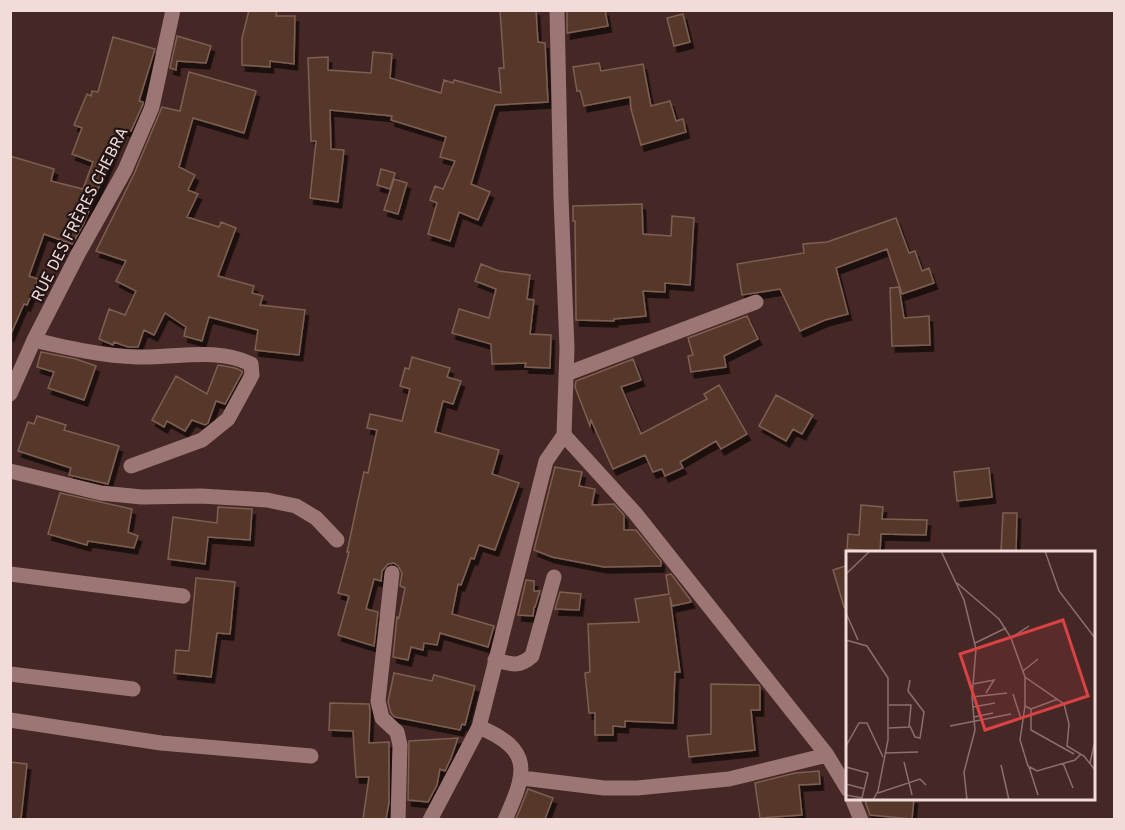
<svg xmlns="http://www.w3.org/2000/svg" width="1125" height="830" viewBox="0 0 1125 830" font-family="Overpass,sans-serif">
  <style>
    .building { fill: #56392c; stroke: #7e5f51; stroke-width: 1.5; filter: url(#shadow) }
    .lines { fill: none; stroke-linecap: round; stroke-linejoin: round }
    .minor { stroke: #9b7674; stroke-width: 15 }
    .labels { text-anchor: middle; stroke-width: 4.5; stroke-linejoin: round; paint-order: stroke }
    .street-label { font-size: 16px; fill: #f1dcda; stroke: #221414 }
    .inset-road { fill: none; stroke: #8a6f6e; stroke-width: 1.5 }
    .view { fill: #da4343; fill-opacity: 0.15; stroke: #da4343; stroke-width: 3 }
    .inset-edge { fill: none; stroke: #f1dcda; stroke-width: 3 }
  </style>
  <defs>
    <filter id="shadow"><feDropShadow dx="3.5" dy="6" stdDeviation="0" flood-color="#0009"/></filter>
  </defs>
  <rect width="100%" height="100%" fill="#452726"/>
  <path class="building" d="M249,10h28l-1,6h19l-1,48 -24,-3v6l-28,-2v-27z
    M500,10h36l2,32 7,1 3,59 -53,3 -24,79 19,8 -12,28 -19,-8 -9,29 -22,-7 9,-31 -7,-3 5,-14 8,3 12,-28 -15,-4 6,-20 -55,-17 1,-4 -62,-6 1,39 13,1 -6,52 -28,-4 6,-57h-5l-3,-83 20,-1v13l43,3 2,-21 19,2 -2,24 51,15 3,-13 9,3 1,-3 47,13 -2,-25h5z
    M567,10h38l3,16 -41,7z
    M683,14l7,28 -16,4 -7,-28z
    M177,36l34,10 -5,17 -29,-2 -1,9 -6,-2z
    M113,37l42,12 -16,52 4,1v2l-12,27 -8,-2 -40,96 -11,19 -28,-10 -15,42 9,3 -11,26 -3,-1 -14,32v-180l44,13 -3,12 32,8 10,-27 -21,-8 10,-26 -8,-3 13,-31 4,2 1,-5 6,1z
    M599,63l2,8 42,-7 8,42 19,-5 6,20 7,-2 3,13 -45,13 -10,-36 -1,-12 -46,9 -4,-15h-3l-4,-24z
    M189,72l67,19 -12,42 -51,-15 -14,49 16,8 -7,15 10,4 -11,23 32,10 2,-5 15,6 -18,48 36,10 -2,7 11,3 -3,9 45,5 -6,45 -44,-5 3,-20 -49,-13 -7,24 -18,-5 2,-9 -21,-14 -11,22 -10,-5 -6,17h-10l-14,-5 -1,3 -14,-6 10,-30 16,6 11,-24 -20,-10 10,-20 -30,-10 38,-77 28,-67 18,4z
    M381,169l14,4 -5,16 -13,-4z
    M394,179l13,4 -9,31 -14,-4z
    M642,204l1,30 28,2 1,-20 22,2 -4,67 -25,-2v9l-22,-1 3,25 -32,3v2l-38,-1 -1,-99h-2v-15z
    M896,218l13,35 6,-2 7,20 7,-3 5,15 -32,11 -15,-45 -51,19 12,46 -23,6 -25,11 -20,-42 -38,6 -5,-31 67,-11 -1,-9 24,-2z
    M481,264l18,7 31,4 -3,24 7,1 -4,34 21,1 -1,33 -25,-1 1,-4 -34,1 -1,-20 -39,-11 7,-24 30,9 7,-29 -21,-8z
    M899,287l5,31 25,-2 1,29 -38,1 -2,-58z
    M747,316l11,23 -34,17 2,11 -35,5 -3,-16 5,-1 -5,-17z
    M41,352l35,7 20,7 -12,34 -36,-12 6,-16 -17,-5z
    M412,357l38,11 -3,9 14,4 -8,23 -10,-3 -8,31 64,18 -7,24 27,9 -24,67 -16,-5 -5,14 -3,-1 -10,27 -3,-1 -6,30 42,12 -6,21 -48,-14 -3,12 -13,-2 -1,7 -12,-3 -3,13 -15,-3 4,-40 2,1 6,-30 -5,-2 2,-13 -4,-7 -4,-3 -6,1 -6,7 -1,10 -7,-2 -8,30 12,3 -4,34 -36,-11 11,-39 -11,-3 11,-41h-2l17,-80 4,1 9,-43 -10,-2 3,-14 32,7 8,-32 -10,-3 5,-18 4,1z
    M633,359l8,21 -20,7 20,47 66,-35 -3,-5 15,-9 28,49 -26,15 -5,-8 -36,21 3,6 -18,8 -3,-7 -9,3 -8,-17 -32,14 -22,-49 -1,6 -15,-39 1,-6z
    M218,365l17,3 7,3v2l-17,31 -9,-3 -8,22 -3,2 -13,-5 -7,11 -18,-10 -3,6 -12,-7 24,-44 31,18z
    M776,395l37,20 -11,19 -9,-5 -7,12 -27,-15z
    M37,416l29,9 -2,5 55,16 -11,38 -39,-9 2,-7 -53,-17 10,-29 6,2z
    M555,467l27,5 -3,14 16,3 -3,16 22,-1 10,11v15h12l25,31v5l-57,1 -52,-10 -18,-7z
    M989,468l3,29 -35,4 -3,-29z
    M60,493l72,16 -4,23 10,4 -4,12 -46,-7 -1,4 -39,-11z
    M861,505l22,2 -1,12 45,1 -1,15 -45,-1 -1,18 -33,-3 1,-15 11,1z
    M218,507l34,2 -2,31 -42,-3 -3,27 -37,-5 5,-42 44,6z
    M1003,513h14l-1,39 -15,-1z
    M848,565v42h-4l-11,-37z
    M671,574l19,25 1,3 -19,4 -2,-9 10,75h-5l-2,51 -48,-2v6l-12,-1v9h-18v-22h-6l-4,-40 5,-1 -2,-48 51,-2 -4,-23 34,-5 -3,-19z
    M196,578l39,4 -5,52 -13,-1 -6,44 -37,-4 2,-23 13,1z
    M526,580l8,1v10h6l-5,16h-1l-1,9 -15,-1z
    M560,592l21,2 -2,16 -24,-1z
    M394,673l38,8 2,-6 41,11 -10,39 -3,-1 -2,6 -65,-13 -4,-4 -3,-11z
    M711,684l48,1 1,2v23h-9l4,40 -66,7 -2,-21 24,-2z
    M330,703l39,1 1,7 -1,32 20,-1v61l-3,16h-23l6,-42h-13l-3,-46 -24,-1z
    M458,738l-7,20 -6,13 -5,-2 -3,16 -9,17 -20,-2 1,-59z
    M10,762l17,2 -6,55h-11z
    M819,771l1,13 -21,1 3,30 -42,3 -5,-35 40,-10z
    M528,789l25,9 -8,21h-29z
    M864,798h50l-2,21 -42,-4z"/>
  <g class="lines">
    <path class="minor" d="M557,10l4,188 6,150 -3,87 71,78 192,242 21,35
      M34,340c34,8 69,16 104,17 37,1 80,-10 113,7l1,11 -24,44 -26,21 -71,26
      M566,374l190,-72
      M10,394l24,-54 44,-86 47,-84 27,-63 21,-97
      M10,471l91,22 41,4 59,-1 66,4 29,6 20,12 21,22
      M392,573l-14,128 4,17 15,14 3,13 -2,75
      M10,574l173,22
      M495,660c17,4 23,8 37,-4l22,-79
      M10,674l123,15
      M10,720l151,23 150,13
      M479,727c55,23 47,46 26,93
      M522,778l82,10h33l92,-9 98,-24
      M852,798l9,22
      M430,820l49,-93 67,-266 18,-26"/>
  </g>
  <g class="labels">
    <g class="street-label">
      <text transform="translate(79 214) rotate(-63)" y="6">RUE DES FRÈRES CHEBRA</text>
    </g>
  </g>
  <g transform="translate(846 551)">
    <rect width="249" height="249" fill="#452726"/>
    <path class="inset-road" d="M95,0l23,49 12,49 -4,48 3,33 -11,42 3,28M199,0l14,40 36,47M0,23l24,-23M111,32l42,36 12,19 14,39 39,27 5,20 -2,22 17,10 11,14M0,62l12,27M165,87l18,-12M0,89l21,6 21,32v62l-10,51 -5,9M129,92l31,-15M177,120l15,-12M179,126v29l-5,34 8,26 9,5 38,-11 6,-6M127,133l21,-4 -8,13M167,143l8,25M126,146l35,-4M179,155l6,3v21l43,24M127,156l22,-4M185,158l27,-10M128,166l19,-4M64,175l5,11 5,1 4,-26 -16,-21 2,-11M104,175l61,-12M43,177l20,-1 2,-22h-22M0,195l13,-23h8l16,34M39,202l33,-1M58,211l8,33M217,212l10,25M244,212l5,-22M155,214l8,35M0,216l22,6 -6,25 -16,-3M183,216l9,28M0,233l19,5M32,242l42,-14 6,6"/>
    <path class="view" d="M217,69l25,76 -103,34 -25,-76z"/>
    <rect width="249" height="249" class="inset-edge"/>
  </g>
  <rect width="1125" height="830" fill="none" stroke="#f1dcda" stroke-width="24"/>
</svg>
